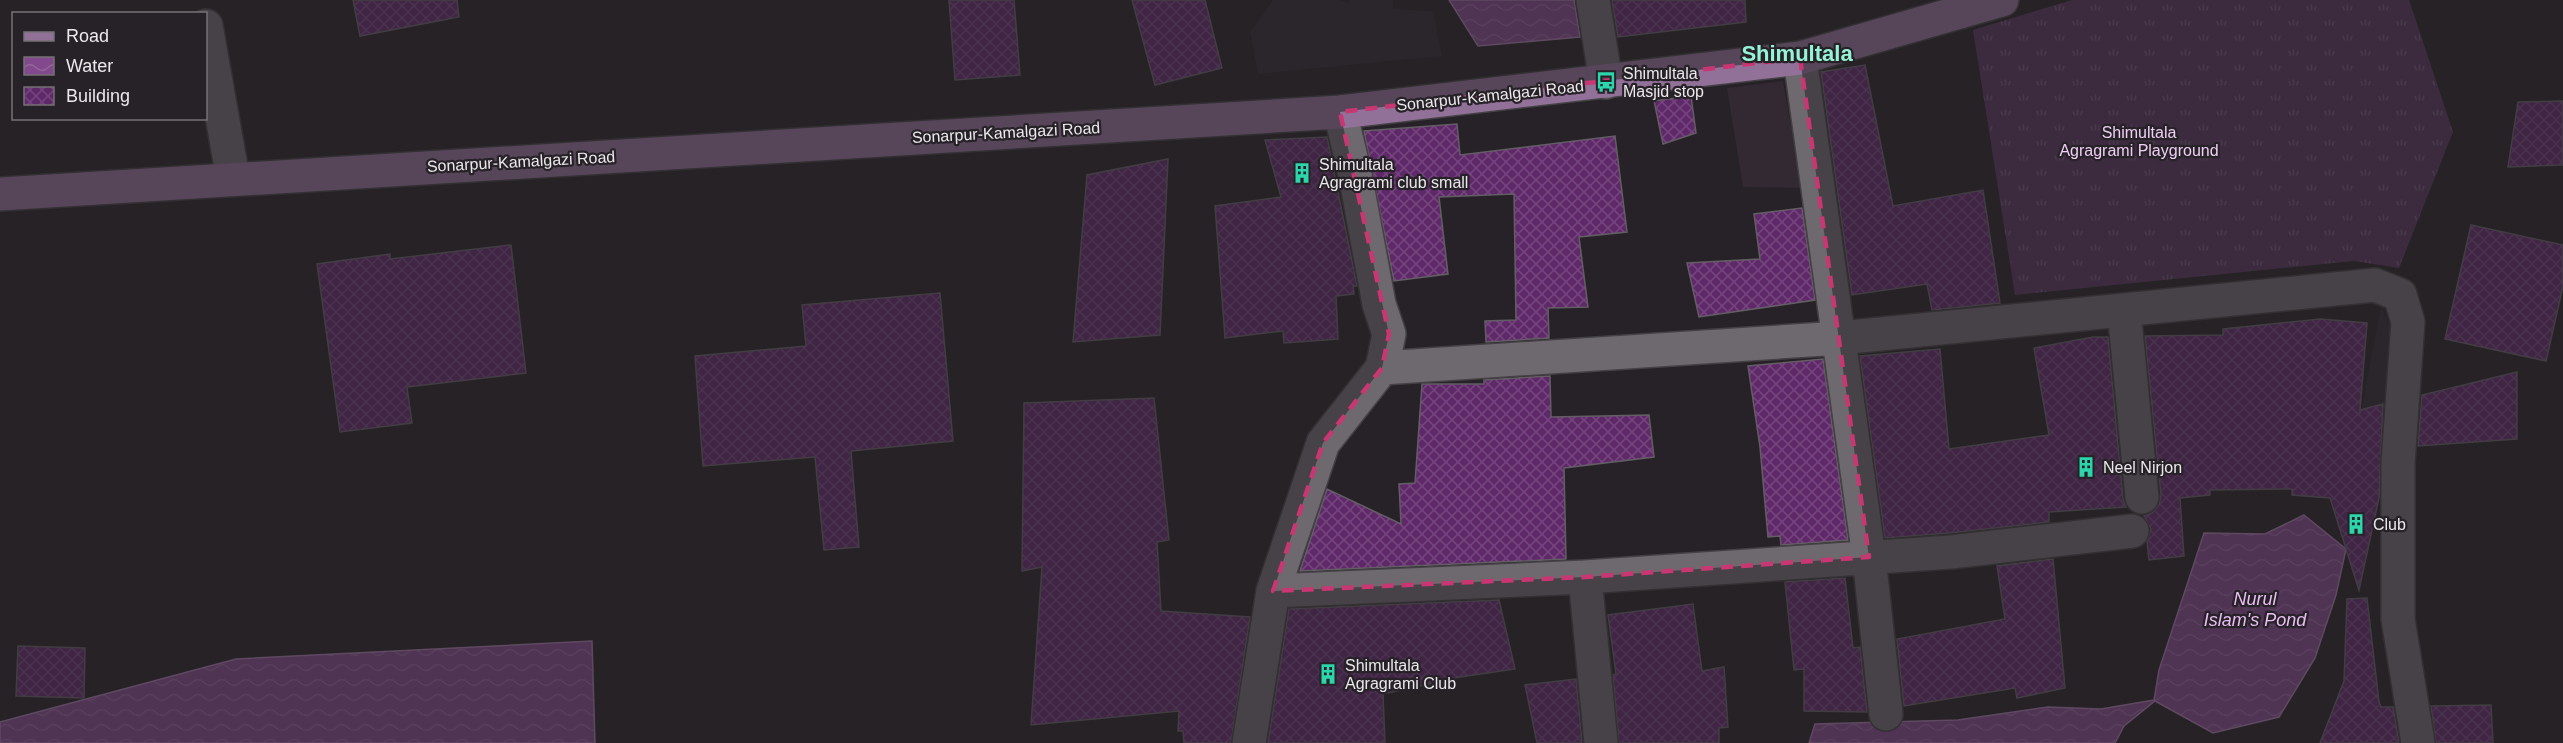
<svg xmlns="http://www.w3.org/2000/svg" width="2563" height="743" viewBox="0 0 2563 743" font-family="Helvetica,sans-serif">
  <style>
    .built { fill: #322933 }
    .grass { fill: url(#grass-tufts) }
    .water { fill: url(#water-waves); stroke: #a279a8; stroke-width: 1.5 }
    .building { fill: url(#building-cross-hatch); stroke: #635e64; stroke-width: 1.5 }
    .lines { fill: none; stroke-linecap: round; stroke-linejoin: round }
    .minor-casing { stroke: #444145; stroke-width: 36 }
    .major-casing { stroke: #444145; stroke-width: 36 }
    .minor { stroke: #6e696f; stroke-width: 33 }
    .major { stroke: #927198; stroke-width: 33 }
    .marked { fill: none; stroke: #c83771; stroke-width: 4.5; stroke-dasharray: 12 8; stroke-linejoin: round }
    .labels { text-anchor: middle; stroke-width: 4.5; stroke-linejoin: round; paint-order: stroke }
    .poi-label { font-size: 16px; fill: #ebe8eb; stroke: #262227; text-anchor: start }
    .street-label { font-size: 16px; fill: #ebe8eb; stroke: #262227 }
    .park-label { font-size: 16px; fill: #eecef3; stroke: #262227 }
    .water-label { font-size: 18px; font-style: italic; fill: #ebbdf4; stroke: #262227 }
    .district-label { font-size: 22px; font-weight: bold; fill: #96f4d6; stroke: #262227 }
  </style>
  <defs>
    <pattern id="grass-tufts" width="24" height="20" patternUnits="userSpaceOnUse" patternTransform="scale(1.5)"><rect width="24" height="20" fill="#58375e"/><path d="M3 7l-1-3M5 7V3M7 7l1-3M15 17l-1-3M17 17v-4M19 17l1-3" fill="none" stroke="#705475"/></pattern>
    <pattern id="water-waves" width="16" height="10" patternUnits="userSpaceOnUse" patternTransform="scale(1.5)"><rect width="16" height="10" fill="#82498c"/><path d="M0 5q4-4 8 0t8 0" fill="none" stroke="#94639c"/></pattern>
    <pattern id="building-cross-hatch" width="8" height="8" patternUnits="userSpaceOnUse" patternTransform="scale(1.5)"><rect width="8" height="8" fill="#5f2869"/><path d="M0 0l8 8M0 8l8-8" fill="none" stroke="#76477f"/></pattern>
  </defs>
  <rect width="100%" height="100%" fill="#262227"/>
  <path class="built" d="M1273,0h67l10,3v-3h43v9l40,2 9,45 -184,18 -8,-42z
    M1783,81l19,107 -59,-1 -16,-99z
    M2381,307l13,24 -11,79 -23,6z"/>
  <path class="grass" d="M2072,0h337l44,132 -54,136 -45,-7 -339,34 -42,-265z"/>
  <path class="water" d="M1449,0h125l6,37 -102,9z
    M2304,515l42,34 -10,46 -21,63 -36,59 -66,16 -58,-32 -31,25 -9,17h-306l6,-19 143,-4 90,-13 53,2 53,-9 5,-30 45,-137 61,1z
    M592,641l3,102h-595v-21l236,-63z"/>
  <path class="building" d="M353,0h104l2,17 -99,19z
    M949,0h65l6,75 -65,5z
    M1132,0h73l17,68 -67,17z
    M1612,0h133l1,22 -128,15z
    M1865,65l28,141 90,-16 17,113 -68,7 -5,-26 -75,11 -31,-223z
    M1691,96l5,37 -33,11 -9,-43z
    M2563,101v64l-55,2 10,-65z
    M1457,124l3,31 155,-19 12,96 -48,5 9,70 -40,1 1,30 -63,4 -1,-21 31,-1 -2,-126 -75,3 9,77 -54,7 -30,-150z
    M1327,137l30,149h-4l1,8 -18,2 2,43 -54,4 -1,-12 -58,7 -10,-132 66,-9 -16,-57z
    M1168,159l-8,176 -87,7 14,-167z
    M1802,208l13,92 -116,17 -12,-54 73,-4 -6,-45z
    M2471,225l92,20v41l-17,75 -101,-22z
    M511,245l15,128 -119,14 5,36 -72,9 -23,-168 73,-10v5z
    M940,293l13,148 -102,10 8,96 -35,3 -9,-93 -112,9 -8,-110 111,-10 -4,-41z
    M2321,319l46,4 -7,87 23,-6 -4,94 -20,92 -29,-92 -38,-3v-6l-82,1v5l-30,3 4,58 -35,4 -2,-19 4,-12 -7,-13 8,-3 7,-8 2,-10 -16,-159 78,-1v-6z
    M2093,337h15l15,162 3,8 -77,5v10l-100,11 -64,5 -25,-182 80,-7 9,100 100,-14 -15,-87z
    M1823,359l25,181 -67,5 -1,-9 -12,1 -8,-90 -12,-81z
    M2517,372v67l-99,7 4,-51z
    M1550,376l1,41 98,-2 5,42 -90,11 2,91 -266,12 27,-82 74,35 -2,-40 16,-1 7,-99h62v-4z
    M1154,398l15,142 -12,2 4,69 89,6 -19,126h-47l-1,-12h-5l1,-20 -148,14 11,-158 -20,4 2,-168z
    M2053,559l12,129 -48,10 -2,-10 -111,18 -7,-67 108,-20 -8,-53z
    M1845,578l8,70 7,-1 7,65 -63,-1v-42l-10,1 -9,-88z
    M2367,598l12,104 2,5h12l6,36h-79l24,-62 3,-82z
    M1499,600l16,69 -55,8 -77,17 2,49h-117l21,-134z
    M1693,604l9,67 22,-4 4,60 -9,1v15h-100l-6,-68 3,-1 -8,-59z
    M18,646l67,2 -1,50 -68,-2z
    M1576,679l6,64h-45l-12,-58z
    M2491,705l2,38h-57l-5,-37z"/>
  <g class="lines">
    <g class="minor-casing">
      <path id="minor" d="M1593,0l13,82
        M206,26l27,152
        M1800,58l69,499 17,157
        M2124,310l18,187
        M1382,368l458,-30 535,-53 25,10 8,27 -10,141v156l20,124
        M1585,577l16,166
        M1273,591l312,-14 366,-25 181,-21
        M1249,743l24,-152 50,-148 59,-75 7,-34 -10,-30 -24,-130 -15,-62"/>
    </g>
    <g class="major-casing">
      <path id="major" d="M0,194l1340,-82 460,-54 202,-58"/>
    </g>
    <use href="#minor" class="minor"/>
    <use href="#major" class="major"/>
  </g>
  <path d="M0 0H2563V743H0ZM1800,58l69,499 -284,20 -312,14 50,-148 59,-75 7,-34 -49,-222z" fill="#262227" fill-opacity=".55" fill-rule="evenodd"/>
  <path class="marked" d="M1800,58l69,499 -284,20 -312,14 50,-148 59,-75 7,-34 -49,-222z"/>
  <defs>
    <g id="bus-bare" transform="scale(1.62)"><path d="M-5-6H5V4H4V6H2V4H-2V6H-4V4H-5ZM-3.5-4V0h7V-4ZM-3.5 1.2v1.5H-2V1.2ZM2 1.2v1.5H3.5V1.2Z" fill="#2cd5ab" stroke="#262227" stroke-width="2.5" paint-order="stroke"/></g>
    <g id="building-bare" transform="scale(1.62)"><path d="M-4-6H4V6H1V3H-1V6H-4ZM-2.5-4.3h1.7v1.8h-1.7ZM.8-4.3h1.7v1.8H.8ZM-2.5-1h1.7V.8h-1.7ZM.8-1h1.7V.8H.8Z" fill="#2cd5ab" stroke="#262227" stroke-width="2.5" paint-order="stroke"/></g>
  </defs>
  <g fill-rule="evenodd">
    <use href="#bus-bare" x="1606" y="82"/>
    <use href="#building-bare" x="1302" y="173"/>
    <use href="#building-bare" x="2086" y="467"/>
    <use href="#building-bare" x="2356" y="524"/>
    <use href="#building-bare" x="1328" y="674"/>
  </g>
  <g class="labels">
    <g class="poi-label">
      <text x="1623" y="79">Shimultala<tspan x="1623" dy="18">Masjid stop</tspan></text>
      <text x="1319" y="170">Shimultala<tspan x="1319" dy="18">Agragrami club small</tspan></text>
      <text x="2103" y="473">Neel Nirjon</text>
      <text x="2373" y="530">Club</text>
      <text x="1345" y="671">Shimultala<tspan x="1345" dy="18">Agragrami Club</tspan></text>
    </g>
    <g class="street-label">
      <text transform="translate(1490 95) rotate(-6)" y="6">Sonarpur-Kamalgazi Road</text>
      <text transform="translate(1006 132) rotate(-3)" y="6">Sonarpur-Kamalgazi Road</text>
      <text transform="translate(521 161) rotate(-3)" y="6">Sonarpur-Kamalgazi Road</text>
    </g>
    <g class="park-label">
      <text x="2139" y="138">Shimultala<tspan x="2139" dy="18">Agragrami Playground</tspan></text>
    </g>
    <g class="water-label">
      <text x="2255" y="605">Nurul<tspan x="2255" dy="21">Islam's Pond</tspan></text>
    </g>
    <g class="district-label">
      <text x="1797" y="61">Shimultala</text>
    </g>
  </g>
  <rect x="12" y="12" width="195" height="108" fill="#262227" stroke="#757175" stroke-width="1.5"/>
  <rect x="24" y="32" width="30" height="9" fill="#927198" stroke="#757175" stroke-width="1.5"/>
  <text x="66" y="42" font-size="18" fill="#ebe8eb">Road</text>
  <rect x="24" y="57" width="30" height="18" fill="url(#water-waves)" stroke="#757175" stroke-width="1.5"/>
  <text x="66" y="72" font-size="18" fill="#ebe8eb">Water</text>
  <rect x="24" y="87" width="30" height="18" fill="url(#building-cross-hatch)" stroke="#757175" stroke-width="1.5"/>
  <text x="66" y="102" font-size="18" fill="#ebe8eb">Building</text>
</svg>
